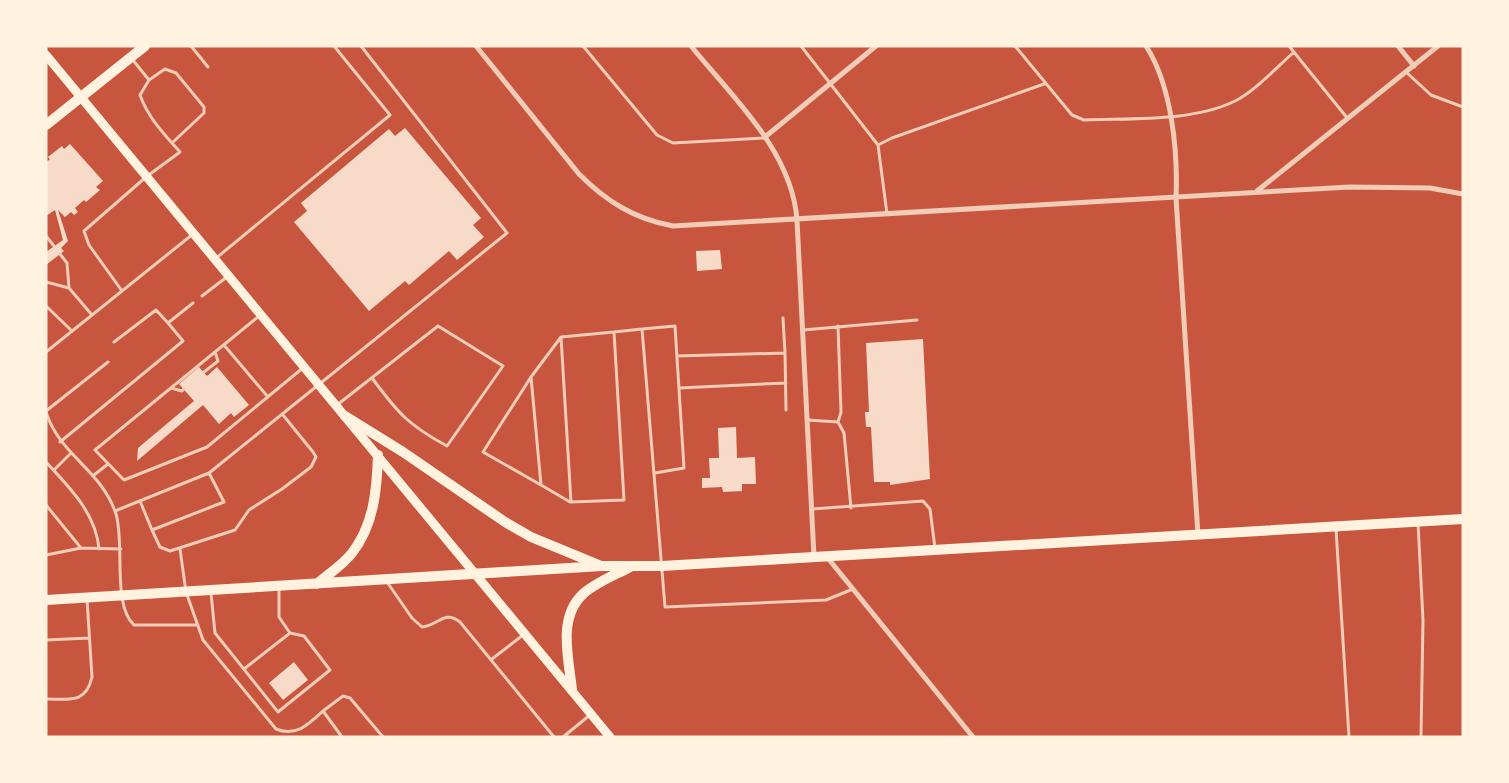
<svg xmlns="http://www.w3.org/2000/svg" width="1509" height="783" viewBox="0 0 1509 783" font-family="'Exo 2',sans-serif">
  <style>
    .building { fill: #f7dbc8 }
    .lines { fill: none; stroke-linecap: round; stroke-linejoin: round }
    .service { stroke: #f1ccb7; stroke-width: 3 }
    .minor { stroke: #f1ccb7; stroke-width: 5 }
    .secondary { stroke: #fff3e0; stroke-width: 9 }
    .primary { stroke: #fff3e0; stroke-width: 10 }
  </style>
  <rect width="100%" height="100%" fill="#c8553d"/>
  <path class="building" d="M405,128l76,90 -8,7 11,12 -27,23 -8,-9 -40,34 -4,-4 -36,30 -75,-89 13,-11 -6,-8 88,-74 6,7z
    M70,144l33,37 -7,6 4,3 -14,12 -2,-2 -9,8 3,4 -4,3 -3,-3 -6,5 -7,-7 10,31 -7,7 3,3 -18,14v-13l17,-12 -8,-30 -9,6v-55l4,-1 -2,-3 14,-11 2,3z
    M720,250l2,19 -25,2 -1,-20z
    M923,339l7,140 -40,6v-3h-16l-3,-55h-5l-1,-15h4l-3,-69z
    M199,367l8,9 10,-9 32,38 -15,12 -3,-4 -12,11 -16,-19 -66,56 1,-13 56,-47 -15,-17z
    M736,427l1,31 18,-1 1,27h-14v7l-19,1 -1,-5 -20,1v-10h8l-1,-20h10l-1,-30z
    M294,662l14,18 -25,20 -14,-17z"/>
  <g class="lines">
    <path class="service" d="M191,46l17,21
      M583,46l74,89 16,8 92,-5
      M801,46l77,99 9,69
      M1015,46l57,69 12,5c46,-2 109,2 151,-19 20,-10 42,-34 59,-49
      M1289,46l59,73
      M132,59l17,21
      M1406,72l25,23 32,12
      M878,145l14,-7 152,-54
      M46,236l8,10
      M215,259l175,-144 -56,-69
      M46,282l23,6 -2,-25 -7,-9
      M69,288l23,27
      M122,291l-33,-46 -5,-14 62,-54 34,-25c-15,-17 -32,-34 -40,-57l9,-15 16,-11 11,4 28,34v6l-32,30
      M202,296l26,-20
      M46,306l26,25
      M259,316l-164,134 29,30 83,-33 97,-80
      M783,318l2,35
      M838,326l3,86 -3,10
      M642,329l33,-3 9,142 -29,5
      M803,330l114,-10
      M561,337l53,-5
      M114,342l42,-32 12,13
      M224,345l44,52
      M46,352l147,-118
      M677,356l108,-3 1,57
      M204,372l14,-11 -3,-9
      M531,377l-48,75 58,33 -10,-108 30,-40 10,165 53,-2 -10,-168 28,-3 23,278 161,-7 27,-11
      M171,388l11,3 2,-2
      M679,388l107,-5
      M337,405l101,-79 65,40 -56,80c-39,-21 -49,-33 -75,-68
      M46,411l62,-49
      M46,412c14,44 55,57 70,102 9,30 -4,91 18,111h64
      M807,420l31,2 6,11 7,75
      M60,442l123,-101 -15,-18 25,-20
      M46,462c23,25 50,51 53,87
      M54,470l17,-17
      M94,475l14,-11
      M541,485l29,17
      M140,501l12,29 72,-28 -15,-29
      M46,505l35,43
      M812,509l111,-8 7,8 5,39
      M115,511l94,-38 298,-240 -146,-187
      M1418,523l5,97 -2,117
      M1336,529l13,208
      M152,530l8,17 10,4 65,-21 14,-20 33,-21 29,-22 5,-10 -3,-5 -30,-37
      M180,549l6,43 17,48 73,89c20,8 32,-4 47,-18l19,26
      M46,555l35,-7 40,1
      M387,582l25,36 10,9c16,-1 22,-18 38,-5l94,115
      M211,593l4,40 63,79 52,-42 -26,-34 -14,-3 -11,-16v-30
      M46,640l43,-2
      M492,659l31,-24
      M244,669l46,-36
      M46,699c23,0 40,5 46,-22l-5,-78
      M323,711l20,-15 7,2 33,39
      M563,737l27,-22"/>
    <path class="minor" d="M476,46l103,128c27,27 55,45 94,52l677,-39 80,1 33,6
      M691,46c42,52 101,105 106,174l17,337
      M1146,46c26,40 32,106 30,152l22,337
      M1398,46l16,20
      M765,137l111,-91
      M1257,191l181,-145
      M827,557l146,180"/>
    <path class="secondary" d="M46,55l564,682"/>
    <path class="primary" d="M46,125l99,-79
      M345,416l58,36 102,70 26,15 68,28
      M317,584c11,-10 26,-19 35,-31 22,-28 25,-64 26,-98
      M46,600l556,-34h60l801,-47
      M572,690c-3,-31 -15,-72 11,-96 12,-11 32,-19 47,-27"/>
  </g>
  <rect width="1509" height="783" fill="none" stroke="#fff3e0" stroke-width="95"/>
</svg>
